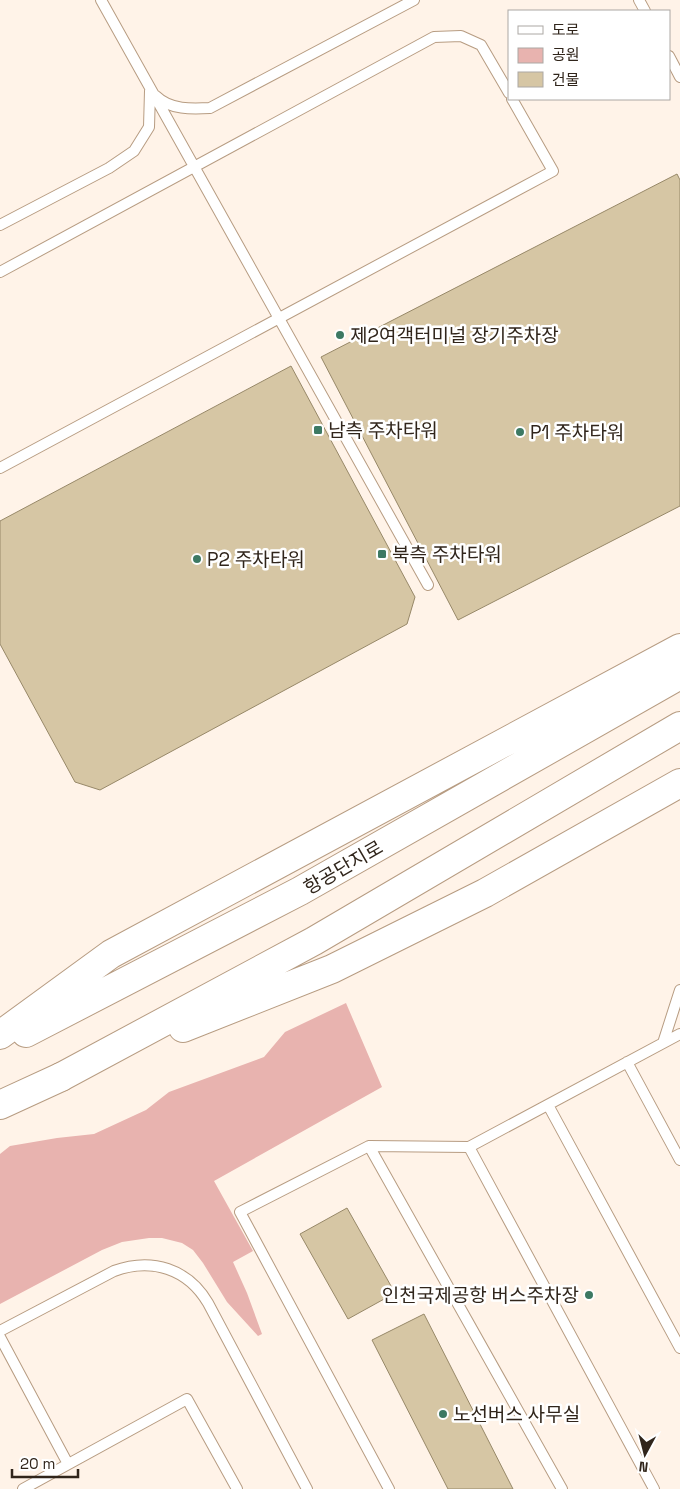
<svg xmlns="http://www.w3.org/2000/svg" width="680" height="1489" viewBox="0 0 680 1489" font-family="'Space Grotesk','Noto Sans KR',sans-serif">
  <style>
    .green { fill: #e8b3af }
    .building { fill: #d6c6a4; stroke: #978868 }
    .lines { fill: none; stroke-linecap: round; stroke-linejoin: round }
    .lane-casing { stroke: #b79c82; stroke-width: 12 }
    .secondary-casing { stroke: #b79c82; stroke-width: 30 }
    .highway-casing { stroke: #b79c82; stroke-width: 30 }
    .lane { stroke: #fff; stroke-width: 10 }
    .secondary { stroke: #fff; stroke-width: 28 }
    .highway { stroke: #fff; stroke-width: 28 }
    .poi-dot { fill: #3d7963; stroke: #fff; stroke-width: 2 }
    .labels { text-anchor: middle; stroke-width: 5; stroke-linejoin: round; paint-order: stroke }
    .poi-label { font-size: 19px; fill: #30251b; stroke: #fff; text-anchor: start }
    .street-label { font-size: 19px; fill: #30251b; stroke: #fff }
  </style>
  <rect width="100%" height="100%" fill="#fff3e8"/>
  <path class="green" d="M346,1003l36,84 -168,94 39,70 -20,11 14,31 15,41 -4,2 -31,-34 -24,-39 -10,-13 -11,-7 -20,-5h-13l-27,4 -20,8 -102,54v-150l10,-8 47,-8 37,-4 52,-24 23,-18 95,-35 21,-25z"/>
  <path class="building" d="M677,174l3,6v326l-222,114 -137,-263z
    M291,366l124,231 -8,27 -307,166 -25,-8 -75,-138v-123z
    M347,1208l48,85 -47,26 -48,-85z
    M424,1314l89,175h-65l-76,-149z"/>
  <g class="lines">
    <g class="lane-casing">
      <path id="lane" d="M101,0l327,585
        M639,0l6,11
        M669,56l11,21
        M156,96c14,14 36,13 54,12l204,-108
        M0,225l109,-57 25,-17 15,-24 1,-36
        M0,272l434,-235 27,-1 20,9 28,48
        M0,468l553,-297 -41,-72
        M663,1043l17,-53
        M627,1062l53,98
        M548,1105l132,243
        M369,1146l193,343
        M0,1331l114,-60c38,-14 74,-2 94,32l99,186
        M0,1337l68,127
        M23,1489l164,-90 50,90
        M389,1489l-149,-277 129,-66 100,1
        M654,1489l-185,-342 211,-113"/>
    </g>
    <g class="secondary-casing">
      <path id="secondary" d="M183,1028l149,-59 153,-76 195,-110
        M26,1033l274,-142 380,-216
        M0,1035l111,-81 569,-306
        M61,1077l253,-136 366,-215"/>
    </g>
    <g class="highway-casing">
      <path id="highway" d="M0,1105l61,-28"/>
    </g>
    <use href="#lane" class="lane"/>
    <use href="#secondary" class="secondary"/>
    <use href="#highway" class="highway"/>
  </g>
  <g class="poi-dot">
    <circle cx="340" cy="335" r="5"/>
    <rect x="313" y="425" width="10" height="10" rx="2.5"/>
    <circle cx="520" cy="432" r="5"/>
    <rect x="377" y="549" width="10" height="10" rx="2.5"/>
    <circle cx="197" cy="559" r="5"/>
    <circle cx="589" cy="1295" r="5"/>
    <circle cx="443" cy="1414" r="5"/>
  </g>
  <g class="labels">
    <g class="poi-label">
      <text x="350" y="342">제2여객터미널 장기주차장</text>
      <text x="328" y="437">남측 주차타워</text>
      <text x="530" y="439">P1 주차타워</text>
      <text x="392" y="561">북측 주차타워</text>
      <text x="207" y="566">P2 주차타워</text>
      <text x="579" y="1302" text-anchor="end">인천국제공항 버스주차장</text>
      <text x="453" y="1421">노선버스 사무실</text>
    </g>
    <g class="street-label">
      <text transform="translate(343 867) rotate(-30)" y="7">항공단지로</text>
    </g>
  </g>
  <rect x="508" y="10" width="162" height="90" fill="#ffffff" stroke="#aca8a4"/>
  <rect x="518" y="26" width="25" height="8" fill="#ffffff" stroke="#aca8a4"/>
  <text x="552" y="35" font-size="15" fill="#30251b">도로</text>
  <rect x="518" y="48" width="25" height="15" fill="#e8b3af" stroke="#aca8a4"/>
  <text x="552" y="60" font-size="15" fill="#30251b">공원</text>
  <rect x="518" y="72" width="25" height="15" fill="#d6c6a4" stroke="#aca8a4"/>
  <text x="552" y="85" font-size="15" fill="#30251b">건물</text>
  <g transform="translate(645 1454) rotate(187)" stroke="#ffffff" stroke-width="4" paint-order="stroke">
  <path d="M0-4L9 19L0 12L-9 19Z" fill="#30251b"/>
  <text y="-8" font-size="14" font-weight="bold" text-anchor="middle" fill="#30251b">N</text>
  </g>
  <path d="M12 1469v8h66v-8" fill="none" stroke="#30251b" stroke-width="2.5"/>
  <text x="20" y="1469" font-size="15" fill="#30251b" stroke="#ffffff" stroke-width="4" paint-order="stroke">20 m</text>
</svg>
